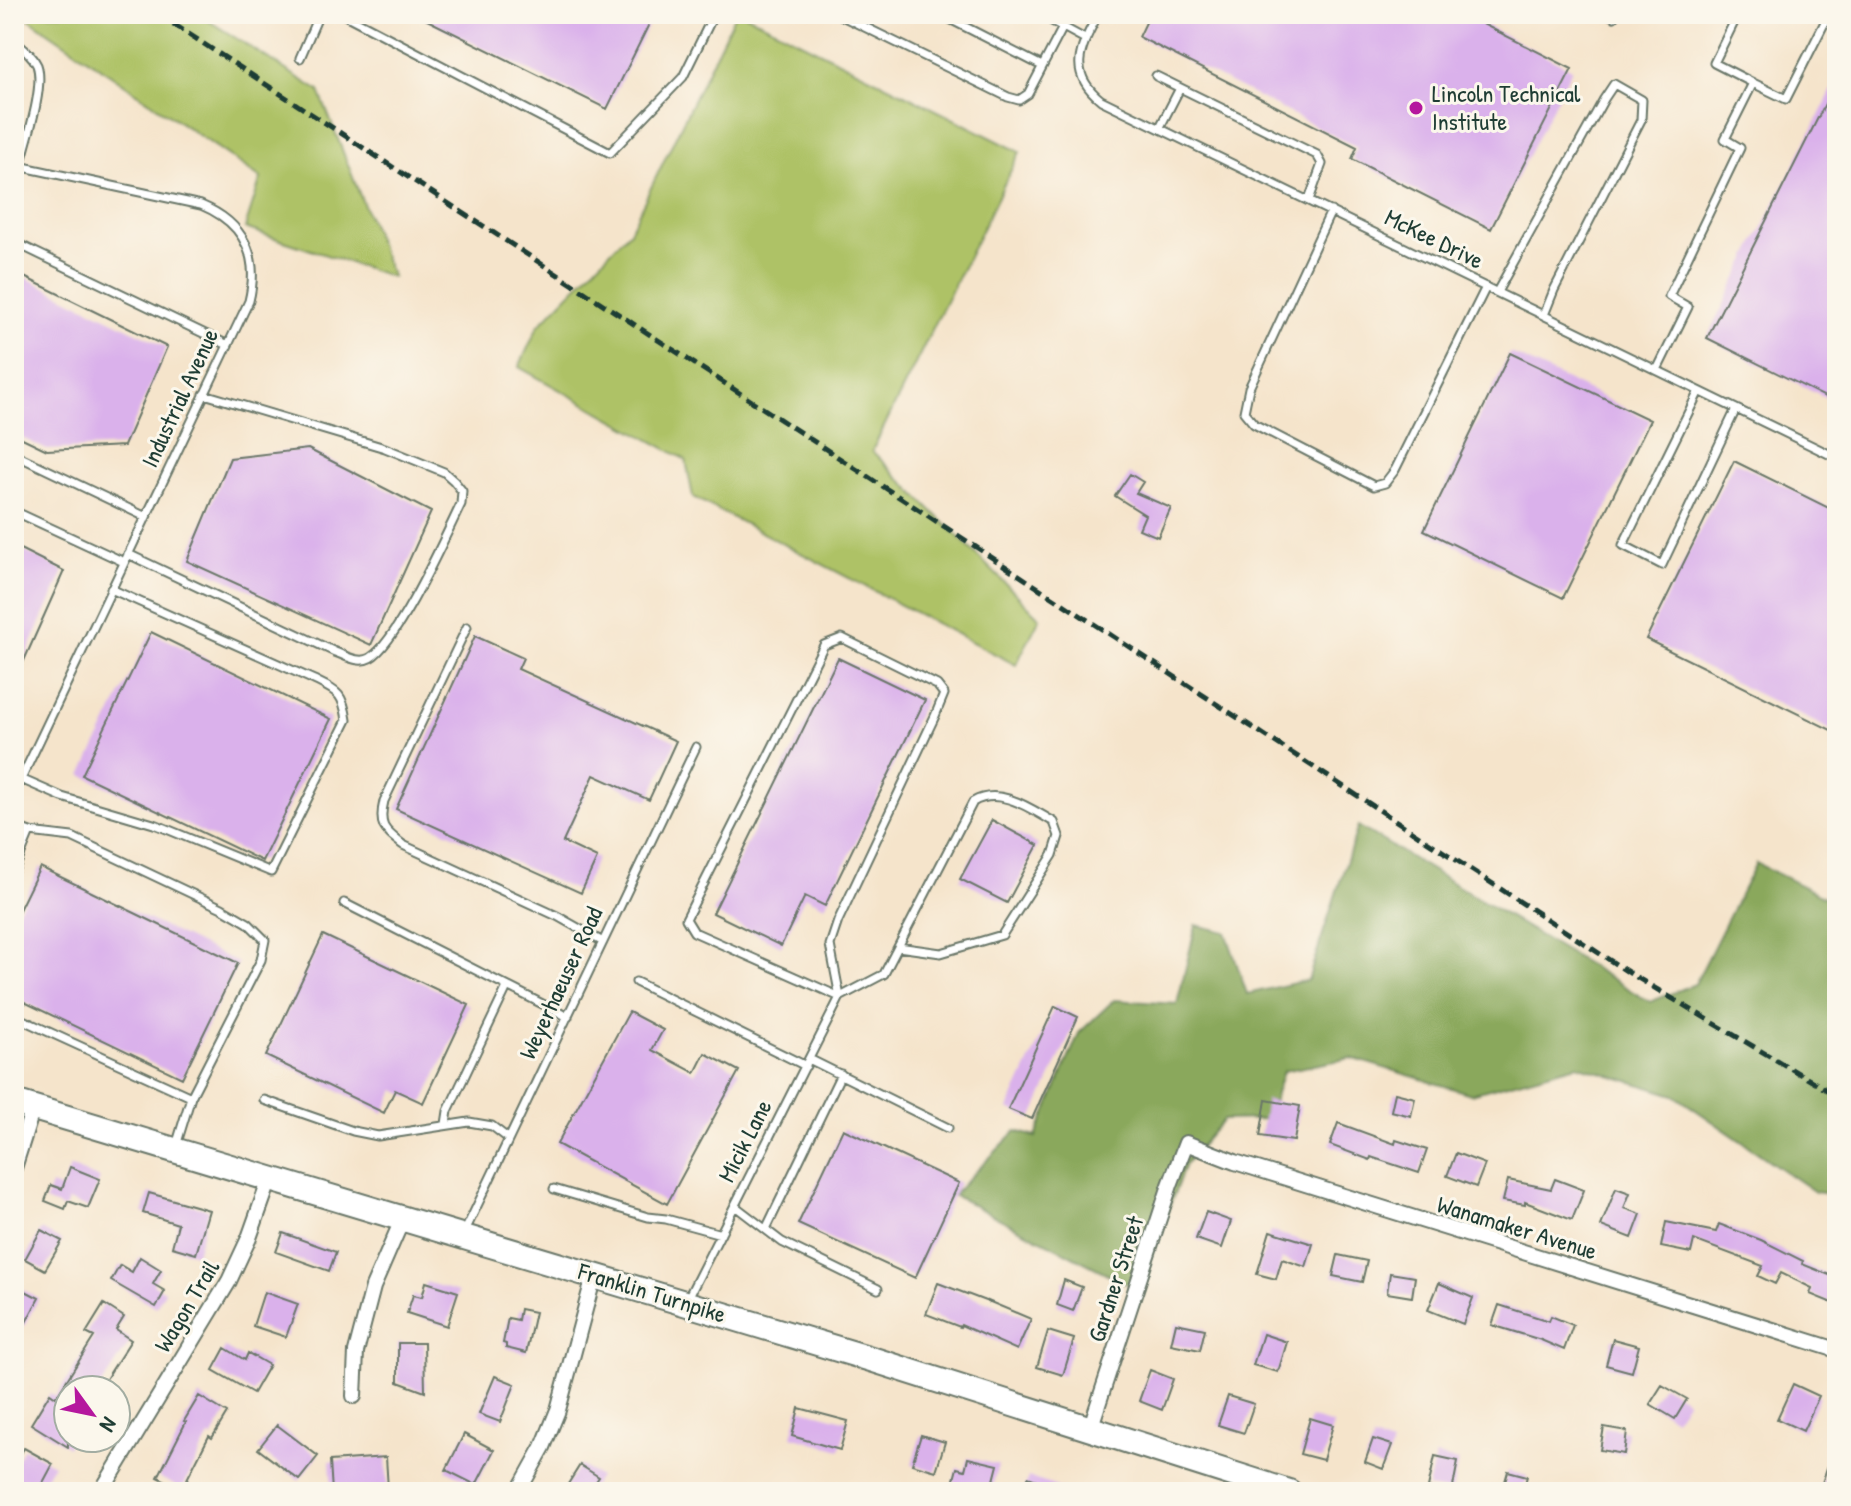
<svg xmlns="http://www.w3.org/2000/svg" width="1851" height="1506" viewBox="0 0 1851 1506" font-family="'Patrick Hand',sans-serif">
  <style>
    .green { fill: #aec266; stroke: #66804d; stroke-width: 2 }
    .forest { fill: #8aa85b; stroke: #547248; stroke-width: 2 }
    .building { fill: #dab1eb }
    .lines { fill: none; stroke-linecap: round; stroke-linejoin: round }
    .service-casing { stroke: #6a7769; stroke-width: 11 }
    .minor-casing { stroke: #6a7769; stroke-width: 18 }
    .primary-casing { stroke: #6a7769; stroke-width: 28 }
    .service { stroke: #fff; stroke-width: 7 }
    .minor { stroke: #fff; stroke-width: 14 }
    .primary { stroke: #fff; stroke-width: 24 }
    .rail { stroke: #1f3d34; stroke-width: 5; stroke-dasharray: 12 6; stroke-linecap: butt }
    .poi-dot { fill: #b5179e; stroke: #fbf7ec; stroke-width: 3 }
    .labels { text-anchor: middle; stroke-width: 6; stroke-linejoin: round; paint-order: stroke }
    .poi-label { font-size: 24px; fill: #1f3d34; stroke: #fbf7ec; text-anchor: start }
    .street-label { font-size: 24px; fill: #1f3d34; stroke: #fbf7ec }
  </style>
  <rect width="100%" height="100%" fill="#fbf7ec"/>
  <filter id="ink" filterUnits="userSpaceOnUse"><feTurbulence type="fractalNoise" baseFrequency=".0125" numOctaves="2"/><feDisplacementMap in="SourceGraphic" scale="16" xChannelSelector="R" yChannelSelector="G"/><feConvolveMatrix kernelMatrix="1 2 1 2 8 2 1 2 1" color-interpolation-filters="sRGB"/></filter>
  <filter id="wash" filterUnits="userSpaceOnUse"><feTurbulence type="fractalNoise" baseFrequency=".006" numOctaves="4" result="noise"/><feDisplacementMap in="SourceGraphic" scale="32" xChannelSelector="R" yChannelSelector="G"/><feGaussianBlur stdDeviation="1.8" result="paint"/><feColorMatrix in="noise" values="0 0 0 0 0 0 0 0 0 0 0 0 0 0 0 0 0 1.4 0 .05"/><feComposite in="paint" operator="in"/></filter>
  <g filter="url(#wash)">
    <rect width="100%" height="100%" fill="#f5e4cb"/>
    <path class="green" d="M22,14h176l121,77 73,186 -147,-49 16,-50z
      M735,14h10l275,138 -148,299 168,167 -24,47 -323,-168 -7,-37 -167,-93 19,-41 92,-95z"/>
    <path class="forest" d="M1358,826l292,176 45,-18 61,-121 81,40v292l-22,-3 -141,-97 -97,-30 -106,29 -120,-36 -68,13 -15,48 -45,1 -38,44 -46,126 -186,-95 63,-64 20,6 43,-104 35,-33 63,4 19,-79 30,7 21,62 61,-14z"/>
    <g id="blocks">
      <path class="building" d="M415,14h239l-47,95z
        M1150,14h313l109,55 -81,160 -139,-70 5,-12 -218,-110z
        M1837,80v323l-130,-65z
        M14,272l153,75 -43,99 -77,4 -33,-16z
        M1510,353l140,67 -87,178 -139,-68z
        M308,449l123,63 -60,133 -184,-84 43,-103z
        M1734,461l103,51v221l-191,-94z
        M1130,474l13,8 -7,11 35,15 -13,29 -19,-8 6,-14 -30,-19z
        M14,546l50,25 -50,112z
        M151,632l180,87 -69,142 -180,-86z
        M475,636l48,22 -5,11 158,72 -27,59 -55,-25 -31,67 34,16 -16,35 -185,-84z
        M838,658l87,42 -100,206 -20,-10 -24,50 -68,-33z
        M992,820l46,25 -31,58 -47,-24z
        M40,867l198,96 -56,115 -168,-81v-77z
        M323,935l146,70 -46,98 -28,-13 -11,23 -118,-57z
        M1055,1006l23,11 -46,102 -24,-10z
        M629,1012l34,18 -11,20 43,23 10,-20 34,18 -72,133 -110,-60z
        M1395,1093l20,5 -4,18 -20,-5z
        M1266,1100l34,6 -6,35 -34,-5z
        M1338,1123l57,21 1,-4 31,10 -8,23 -48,-16 -1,3 -40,-15z
        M843,1129l116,54 -44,95 -117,-54z
        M1456,1153l29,11 -9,23 -29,-11z
        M70,1167l30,12 -12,29 -20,-7 -3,8 -20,-8 6,-16 11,4z
        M1555,1179l29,11 -12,30 -47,-18v3l-22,-4 5,-21 43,9z
        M1616,1188l14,5 -6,15 17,6 -9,24 -31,-12z
        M149,1193l60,17 -13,44 -24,-7 6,-23 -35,-11z
        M1206,1212l25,9 -9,27 -26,-9z
        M1666,1222l50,10 3,-8 42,16 42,21 -1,3 35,14v27l-27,-11 2,-6 -31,-15 -6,11 -17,-8 5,-10 -69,-26 -3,13 -30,-6z
        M41,1230l21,11 -17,29 -20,-11z
        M1270,1231l43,13 -7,23 -24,-8 -6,20 -19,-5z
        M283,1233l53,19 -7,19 -53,-19z
        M1338,1255l29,6 -5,21 -29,-6z
        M140,1257l21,13 -8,14 12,7 -9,16 -45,-26 9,-16 12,7z
        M1390,1273l25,4 -3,20 -25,-4z
        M1064,1280l18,7 -9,24 -16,-6z
        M426,1282l32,10 -11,34 -40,-13 6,-18 9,2z
        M938,1283l50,19v-1l43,18 -14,31 -56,-25 -1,2 -34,-13z
        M1439,1283l34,15 -10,26 -35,-14z
        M14,1285l25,13 -15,28 -10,-5z
        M264,1292l34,12 -12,33 -33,-11z
        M104,1304l20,13 -8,13 15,10 -32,50h-31v57l-37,-23 19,-31 6,4 38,-60 -8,-4z
        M1499,1305l50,16 2,-5 22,9 -9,25 -23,-10 -49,-15z
        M520,1309l15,3 -9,41 -20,-5v-4l-3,-1 5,-25 10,2z
        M1176,1323l29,6 -5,21 -29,-6z
        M1048,1331l26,8 -11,36 -26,-8z
        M1263,1334l24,8 -9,30 -25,-7z
        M1613,1339l26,7 -7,26 -26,-7z
        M398,1343h26l1,49 -27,-10z
        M225,1348l20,12 3,-7 21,12 -16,28 -40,-23z
        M1150,1370l23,9 -11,31 -23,-9z
        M495,1376l20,8 -15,38 -21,-8z
        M1793,1384l26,12 -16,35 -26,-12z
        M1662,1385l25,14 -12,20 -25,-15z
        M199,1396l28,17 -15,25 -3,-2 -27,53 -24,-12 28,-55 -2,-1z
        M1228,1396l26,8 -10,29 -26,-8z
        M799,1408l49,13 -8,29 -48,-14z
        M1310,1418l23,7 -10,35 -23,-6z
        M277,1425l41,31 -19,24 -41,-31z
        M1604,1427l23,4 -3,23 -24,-4z
        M464,1434l30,16 -18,35 -30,-15z
        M921,1435l24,7 -9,29 -24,-7z
        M1373,1439l19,6 -9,24 -18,-7z
        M1835,1444l2,1v47h-18z
        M24,1448l29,16 -15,28 -24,-12v-14z
        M1435,1456l23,5 -6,31 -24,-4z
        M386,1457l2,32 -56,3 -2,-31z
        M968,1458l30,7 -7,27h-18l-21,-5 5,-19 8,2z
        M580,1465l19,12 -10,15h-26z
        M1508,1471l19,5 -4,16h-21z
        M1028,1477l37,13 -1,2h-41z"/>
    </g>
  </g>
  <g filter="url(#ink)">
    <use href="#blocks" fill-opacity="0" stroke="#6a7769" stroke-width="2"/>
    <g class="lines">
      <g class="service-casing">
        <path id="service" d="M343,14l267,139 73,-76 31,-63
          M838,14l170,83 11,3 9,-6 35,-67
          M940,14l102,52
          M1039,14l46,25
          M1098,14c-17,34 -32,58 3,86l736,358
          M1608,14l6,3 2,-3
          M1738,14l-24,49 39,20
          M14,42c8,5 19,14 23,23 8,22 -11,77 -17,101
          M300,58l19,-44
          M1156,76l161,79 5,9 -13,36
          M1160,127l20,-39
          M14,165l187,40c43,18 59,51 48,96l-235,493
          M1331,211l-82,177 -5,24 10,12 120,62 11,-3 10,-13 91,-183
          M14,242l214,103
          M1497,292l107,-193 10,-15 28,16 -1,20 -87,170 -10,25
          M1657,370l31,-63 -19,-11 71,-148 -15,-9 28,-56 33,16 43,-85
          M1699,391l-76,154 39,20 74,-156
          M14,454l132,63
          M14,511l110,51
          M128,554l207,98c11,4 24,12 35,6 28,-16 75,-121 91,-154l1,-13 -8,-10 -10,-9 -59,-24 -181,-54
          M467,627l-83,174c-6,25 0,29 19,44l154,71 46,26
          M842,638l95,47 7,9 -9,22 -97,205 -8,24 10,52 -146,-65 -8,-13 138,-274z
          M14,776l48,21 95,28 114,47 76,-152c-4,-27 -9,-28 -33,-40l-203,-91
          M14,826l16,6 42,5 150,71 26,15 17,17 -4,20 -70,137 -15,49
          M14,871l16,-39
          M344,903l224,114
          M636,982l170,84
          M840,997l44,-23 89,-172c27,-16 58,7 81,20l5,14 -6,19 -51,80 -61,18 -43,-6
          M14,1016l177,81
          M809,1059l139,69
          M264,1100l89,31 25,5 91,-14 23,4 17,13
          M446,1124l2,-13 59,-124
          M554,1189l94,28 18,2 55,15
          M735,1206l47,36 96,47
          M766,1229l75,-155
          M465,1231l231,-484
          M688,1298l152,-301"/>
      </g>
      <g class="minor-casing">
        <path id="minor" d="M14,1168l19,-60
          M354,1396l2,-44 17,-65 30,-69
          M1090,1429l80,-244 16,-42 49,19 602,188
          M101,1492l128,-211 20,-43 21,-59
          M518,1492l25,-45 15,-37 36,-134"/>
      </g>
      <g class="primary-casing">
        <path id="primary" d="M14,1102l857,257 418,133"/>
      </g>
      <use href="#service" class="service"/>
      <use href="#minor" class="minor"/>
      <use href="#primary" class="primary"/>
      <path class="rail" d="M158,14l1473,960 206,122"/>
    </g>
  </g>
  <circle class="poi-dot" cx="1416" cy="108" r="8"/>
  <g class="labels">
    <g class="poi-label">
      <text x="1432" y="102">Lincoln Technical<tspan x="1432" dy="28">Institute</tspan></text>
    </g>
    <g class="street-label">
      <text transform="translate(1434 239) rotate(26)" y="8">McKee Drive</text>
      <text transform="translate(180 398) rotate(-65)" y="8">Industrial Avenue</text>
      <text transform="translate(561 983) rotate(-65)" y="8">Weyerhaeuser Road</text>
      <text transform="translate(745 1141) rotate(-63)" y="8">Micik Lane</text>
      <text transform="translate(1517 1228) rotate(17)" y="8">Wanamaker Avenue</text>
      <text transform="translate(1116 1279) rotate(-72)" y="8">Gardner Street</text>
      <text transform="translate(652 1293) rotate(17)" y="8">Franklin Turnpike</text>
      <text transform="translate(187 1306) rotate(-59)" y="8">Wagon Trail</text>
    </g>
  </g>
  <rect width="1851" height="1506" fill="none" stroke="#fbf7ec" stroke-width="48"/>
  <g transform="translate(92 1414) rotate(123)"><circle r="38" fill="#fbf7ec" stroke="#a3ada2" stroke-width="2"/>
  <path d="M0-6L14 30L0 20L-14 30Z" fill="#b5179e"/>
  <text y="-12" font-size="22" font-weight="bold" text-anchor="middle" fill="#1f3d34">N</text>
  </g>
</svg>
